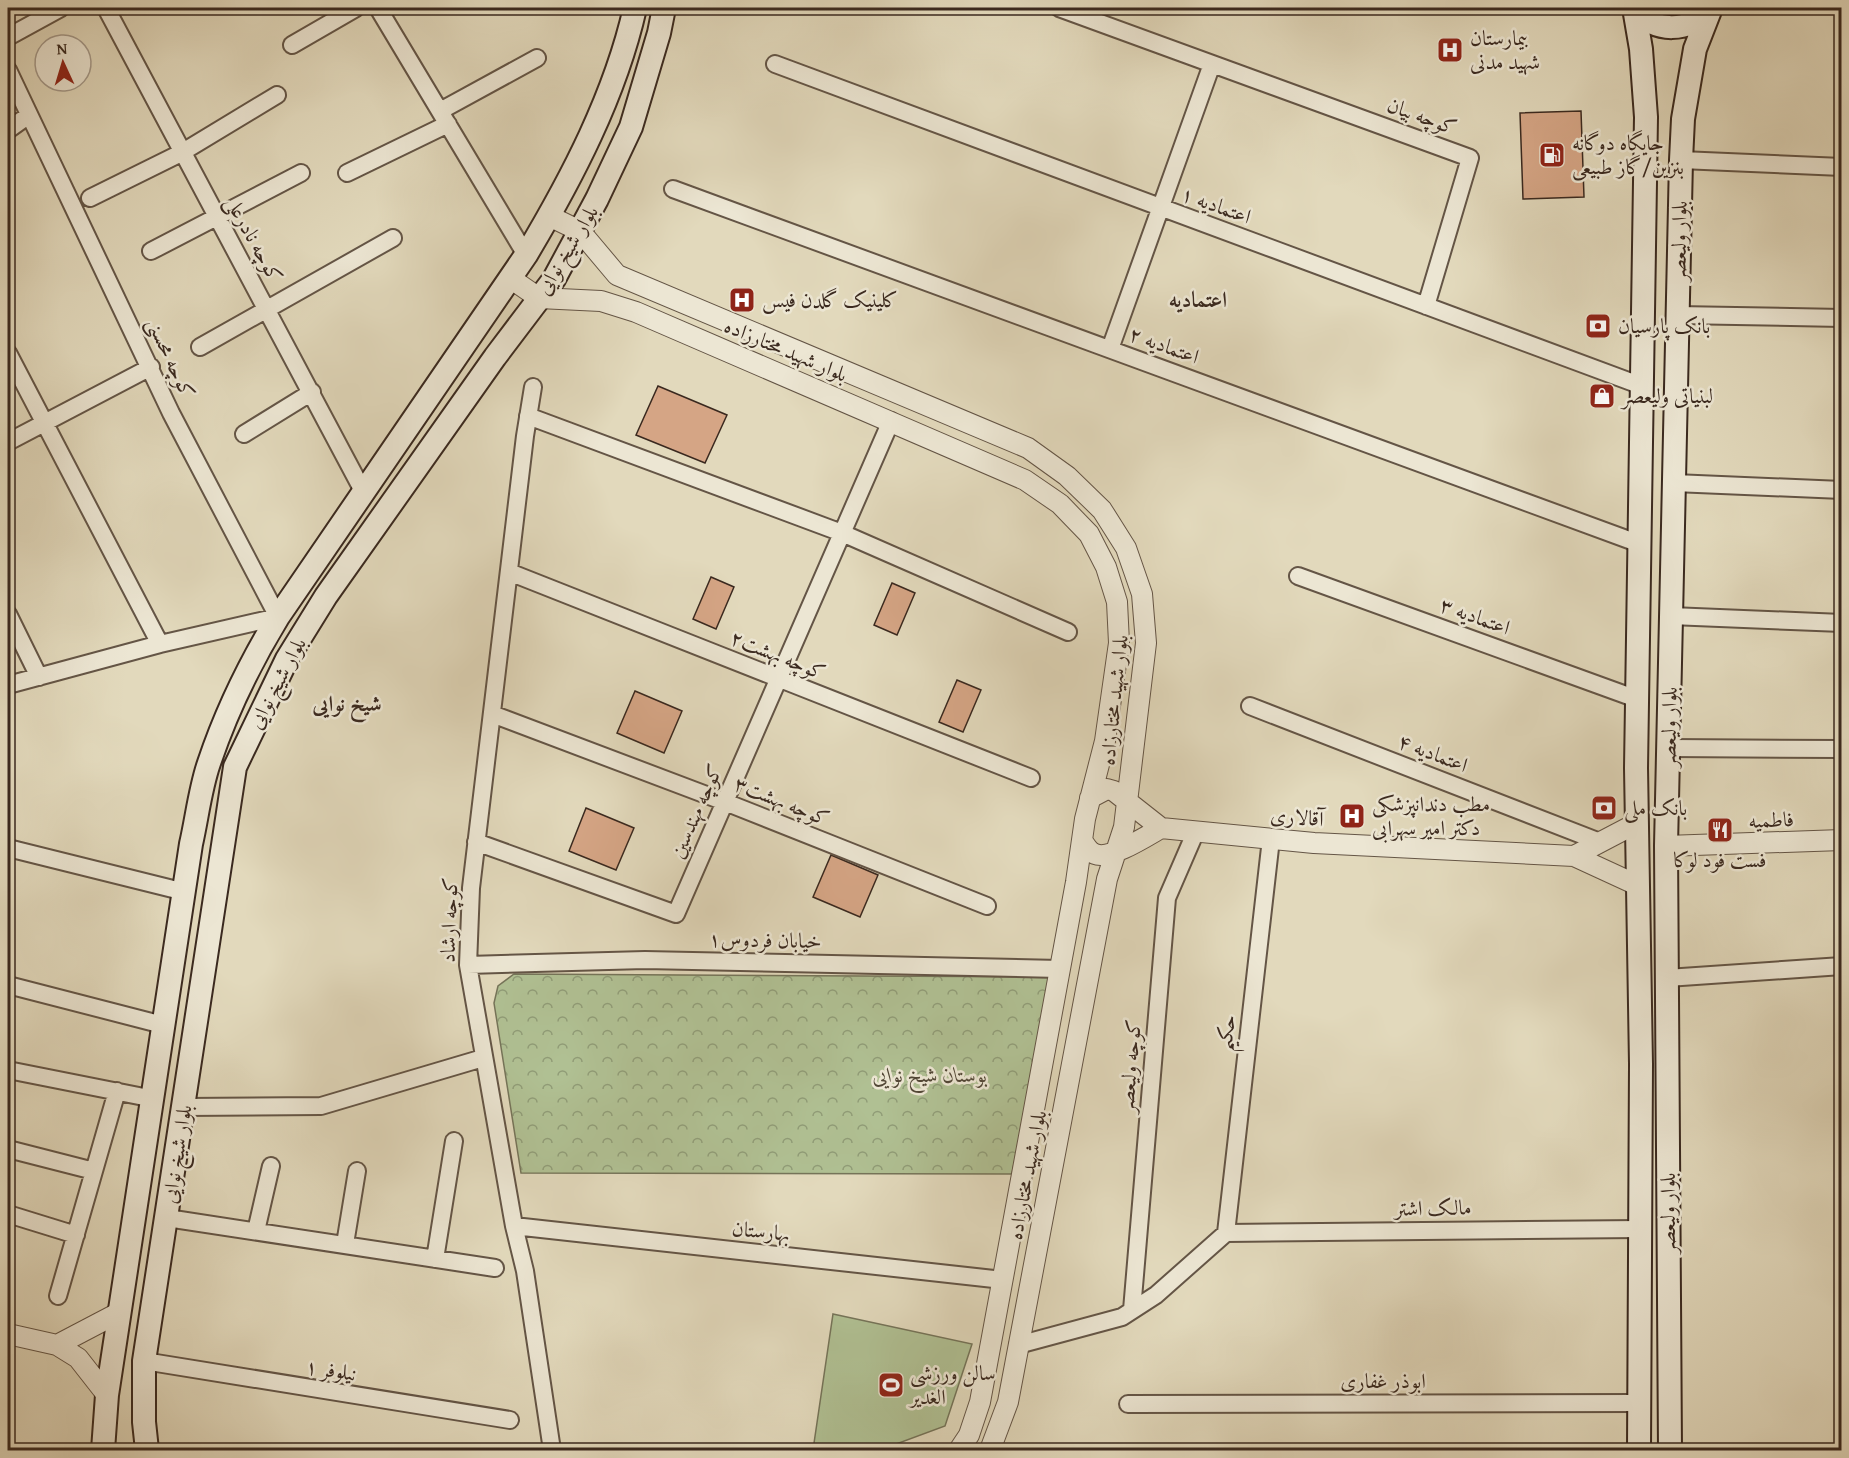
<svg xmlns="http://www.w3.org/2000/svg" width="1849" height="1458" viewBox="0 0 1849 1458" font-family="'Gentium Book Plus',Amiri,serif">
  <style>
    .grass { fill: url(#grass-tufts); stroke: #757459; stroke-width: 1.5 }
    .forest { fill: url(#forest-crowns); stroke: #757459; stroke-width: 1.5 }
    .pitch { fill: #b0c093; stroke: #757459; stroke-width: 1.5 }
    .building { fill: #d5a585; stroke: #3a291f; stroke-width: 1.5 }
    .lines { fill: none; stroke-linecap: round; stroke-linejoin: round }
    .minor-casing { stroke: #645546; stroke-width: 20 }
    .tertiary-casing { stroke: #645546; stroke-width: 22 }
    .secondary-casing { stroke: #3a291f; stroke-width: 26 }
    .minor { stroke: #ece6d3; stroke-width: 16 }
    .tertiary { stroke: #ece6d3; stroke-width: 20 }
    .secondary { stroke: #ece6d3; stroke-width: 22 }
    .labels { text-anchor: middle; stroke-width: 5; stroke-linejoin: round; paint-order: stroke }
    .poi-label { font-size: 21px; fill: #3a291f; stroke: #ece6d3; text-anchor: start }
    .street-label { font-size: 21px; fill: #3a291f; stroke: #ece6d3 }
    .park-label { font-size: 21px; font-style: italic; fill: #524736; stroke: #ece6d3 }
    .neighbourhood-label { font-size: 22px; font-weight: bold; fill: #3a291f; stroke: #ece6d3 }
  </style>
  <defs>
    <pattern id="grass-tufts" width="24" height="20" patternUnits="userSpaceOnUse" patternTransform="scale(1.5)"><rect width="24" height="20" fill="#b0c093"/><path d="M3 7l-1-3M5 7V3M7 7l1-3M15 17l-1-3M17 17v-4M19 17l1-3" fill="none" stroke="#909c77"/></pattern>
    <pattern id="forest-crowns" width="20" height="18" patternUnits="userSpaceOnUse" patternTransform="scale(1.5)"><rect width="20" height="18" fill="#b0c093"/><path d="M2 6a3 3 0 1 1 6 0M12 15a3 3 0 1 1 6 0" fill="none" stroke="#909c77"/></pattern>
  </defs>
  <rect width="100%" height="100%" fill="#e2d9bc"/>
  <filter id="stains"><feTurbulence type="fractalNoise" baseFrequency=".00333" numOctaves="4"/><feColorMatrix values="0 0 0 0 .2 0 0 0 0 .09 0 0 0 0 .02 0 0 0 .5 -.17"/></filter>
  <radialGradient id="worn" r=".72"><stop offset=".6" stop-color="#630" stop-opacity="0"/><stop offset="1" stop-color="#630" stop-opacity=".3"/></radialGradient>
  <path class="grass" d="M1646,8h51c-20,10 -31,12 -51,0z"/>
  <path class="forest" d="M514,974l537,3 -39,197 -491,-1 -27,-170 4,-17z"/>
  <path class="pitch" d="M833,1314l139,30 -27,82 -65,24h-67z"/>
  <path class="building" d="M1581,111l3,86 -61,2 -3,-86z
    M658,386l69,29 -22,48 -69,-28z
    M711,577l23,10 -18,42 -23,-10z
    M892,583l23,10 -18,42 -23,-10z
    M957,680l24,10 -18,42 -24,-10z
    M635,691l47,20 -18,42 -47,-20z
    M586,808l48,20 -18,42 -47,-19z
    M831,855l47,20 -18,42 -47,-20z"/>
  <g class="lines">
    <g class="minor-casing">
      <path id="minor" d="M106,8l257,483
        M378,8l148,247
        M1059,8l411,150 -44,148
        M8,37l53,-29
        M292,45l64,-37
        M775,64l867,322
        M8,70l163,343 107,204 -118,27 -152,41
        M440,111l97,-53
        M8,130l21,-15
        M1681,160l161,7
        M347,173l101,-49
        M673,189l967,355
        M90,198l91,-45 96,-58
        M151,251l150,-78
        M1677,315l165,3
        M200,347l193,-109
        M1110,349l102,-285
        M8,353l152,291
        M533,387l-8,49 -54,452 -3,77 46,261 11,45 27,179
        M528,416l314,117 226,99
        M244,434l68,-42
        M8,442l143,-75
        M1674,483l168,7
        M509,572l522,206
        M1298,576l339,123
        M8,614l31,63
        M1671,616l171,7
        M1250,706l350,136
        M492,714l233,88 262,104
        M1670,748l172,1
        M476,842l200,72 215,-493
        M8,848l177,44
        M468,965l177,-5 415,9
        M1667,978l175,-12
        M8,985l155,40
        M8,1070l146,29
        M184,1107l137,-1 162,-48
        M8,1149l86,22 23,-80
        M8,1214l68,21
        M167,1218l328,50
        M514,1226l489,54
        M256,1231l15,-65
        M1226,1233l414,-4
        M1226,1233l45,-394
        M345,1244l12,-73
        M435,1259l19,-118
        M58,1296l36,-125
        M1132,1310l35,-412 29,-67
        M1018,1345l104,-28 34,-22 70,-62
        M144,1361l366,59
        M1128,1404l510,-1"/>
    </g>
    <g class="tertiary-casing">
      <path id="tertiary" d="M549,216l31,15 37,44 411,173 39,28 35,34 24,38 16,46 4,49 -19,159 -3,25 -17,52 -99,523 -18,48
        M510,278l29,20 62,3 35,11 389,168 35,24 29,30 17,33 11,35 2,41 -14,98 -20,78 -9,63 -96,520 -11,33 -10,15
        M1090,798l17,-9 7,2 47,37
        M1161,828l153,15 260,13 63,-33
        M1082,840c3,5 7,12 13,14 15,6 52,-18 66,-26
        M1666,846l176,-6
        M1574,856l63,29
        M8,1334l49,11 21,13 29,37
        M57,1345l63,-33"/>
    </g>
    <g class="secondary-casing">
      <path id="secondary" d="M1634,8l7,41 5,68 -10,651 5,296 -2,386
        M1634,8c20,26 56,25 76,0
        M103,1450l4,-55 84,-551c6,-26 9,-55 18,-81 17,-51 41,-100 69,-146l248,-362c46,-77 89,-159 109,-247
        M147,1450l-3,-28v-61l91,-594 52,-108 39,-63 169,-239 59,-78 43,-80 34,-72 28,-94 5,-25
        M1670,1450l-4,-604 15,-686 2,-41 12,-70 16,-41"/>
    </g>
    <use href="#minor" class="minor"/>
    <use href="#tertiary" class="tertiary"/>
    <use href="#secondary" class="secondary"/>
  </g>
  <defs>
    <g id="hospital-square" transform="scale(1.35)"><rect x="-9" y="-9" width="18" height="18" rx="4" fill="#8f2418" stroke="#ece6d3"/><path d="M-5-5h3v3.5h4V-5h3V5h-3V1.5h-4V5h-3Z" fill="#fff"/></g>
    <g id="fuel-square" transform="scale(1.35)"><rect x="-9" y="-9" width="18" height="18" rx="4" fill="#8f2418" stroke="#ece6d3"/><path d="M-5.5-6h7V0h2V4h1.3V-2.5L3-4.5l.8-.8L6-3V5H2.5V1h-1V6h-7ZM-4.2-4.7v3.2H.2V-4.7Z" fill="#fff"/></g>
    <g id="bank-square" transform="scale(1.35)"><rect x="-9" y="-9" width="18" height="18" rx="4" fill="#8f2418" stroke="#ece6d3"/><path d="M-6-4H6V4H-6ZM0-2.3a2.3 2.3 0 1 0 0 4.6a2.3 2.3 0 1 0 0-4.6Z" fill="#fff"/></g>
    <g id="shop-square" transform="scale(1.35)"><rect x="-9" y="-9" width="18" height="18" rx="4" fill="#8f2418" stroke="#ece6d3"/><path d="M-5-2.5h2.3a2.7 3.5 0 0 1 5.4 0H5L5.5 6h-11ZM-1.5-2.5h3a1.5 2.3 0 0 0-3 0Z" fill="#fff"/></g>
    <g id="restaurant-square" transform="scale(1.35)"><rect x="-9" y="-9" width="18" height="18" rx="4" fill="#8f2418" stroke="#ece6d3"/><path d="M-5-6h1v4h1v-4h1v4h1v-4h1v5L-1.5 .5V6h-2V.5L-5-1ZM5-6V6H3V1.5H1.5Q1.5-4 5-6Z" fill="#fff"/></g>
    <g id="stadium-square" transform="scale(1.35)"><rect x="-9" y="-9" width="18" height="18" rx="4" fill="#8f2418" stroke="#ece6d3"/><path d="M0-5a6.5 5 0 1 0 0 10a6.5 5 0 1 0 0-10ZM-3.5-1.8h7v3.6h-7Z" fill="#fff"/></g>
  </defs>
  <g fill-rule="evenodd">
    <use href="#hospital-square" x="1450" y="50"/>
    <use href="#fuel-square" x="1552" y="155"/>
    <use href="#hospital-square" x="742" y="300"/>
    <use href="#bank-square" x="1598" y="326"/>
    <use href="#shop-square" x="1602" y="396"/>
    <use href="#bank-square" x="1604" y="808"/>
    <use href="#hospital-square" x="1352" y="816"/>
    <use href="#restaurant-square" x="1720" y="830"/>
    <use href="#stadium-square" x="891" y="1385"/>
  </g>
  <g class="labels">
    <g class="poi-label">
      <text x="1470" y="45">بیمارستان<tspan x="1470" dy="24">شهید مدنی</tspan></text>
      <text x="1572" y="150">جایگاه دوگانه<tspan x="1572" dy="24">بنزین/گاز طبیعی</tspan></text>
      <text x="762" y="307">کلینیک گلدن فیس</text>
      <text x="1618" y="333">بانک پارسیان</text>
      <text x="1622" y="403">لبنیاتی ولیعصر</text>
      <text x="1372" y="811">مطب دندانپزشکی<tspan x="1372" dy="24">دکتر امیر سهرابی</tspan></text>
      <text x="1624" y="815">بانک ملی</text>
      <text x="1720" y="867" text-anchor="middle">فست فود لوکا</text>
      <text x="910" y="1380">سالن ورزشی<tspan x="910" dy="24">الغدیر</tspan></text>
    </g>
    <g class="street-label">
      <text transform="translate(1422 116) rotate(20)" y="7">کوچه بیان</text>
      <text transform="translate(1216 205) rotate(20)" y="7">اعتمادیه ۱</text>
      <text transform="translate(254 239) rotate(61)" y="7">کوچه نادرعلی</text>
      <text transform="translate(1679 241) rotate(-89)" y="7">بلوار ولیعصر</text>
      <text transform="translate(567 250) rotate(-59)" y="7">بلوار شیخ نوایی</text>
      <text transform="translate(1164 345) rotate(20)" y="7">اعتمادیه ۲</text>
      <text transform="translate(786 350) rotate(23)" y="7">بلوار شهید مختارزاده</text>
      <text transform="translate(171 358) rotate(65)" y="7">کوچه محسنی</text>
      <text transform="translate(1475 616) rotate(20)" y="7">اعتمادیه ۳</text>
      <text transform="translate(778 655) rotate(22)" y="7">کوچه بهشت۲</text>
      <text transform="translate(277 683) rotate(-62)" y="7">بلوار شیخ نوایی</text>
      <text transform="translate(1114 700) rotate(-84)" y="7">بلوار شهید مختارزاده</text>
      <text transform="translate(1669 727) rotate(-89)" y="7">بلوار ولیعصر</text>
      <text transform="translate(1433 753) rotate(21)" y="7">اعتمادیه ۴</text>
      <text transform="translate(782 801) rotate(22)" y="7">کوچه بهشت۳</text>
      <text transform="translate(696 811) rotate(-66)" y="7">کوچه مهندسین</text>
      <text transform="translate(1297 817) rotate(5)" y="7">آقالاری</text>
      <text transform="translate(1771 820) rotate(-2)" y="7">فاطمیه</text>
      <text transform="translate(449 920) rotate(-88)" y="7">کوچه ارشاد</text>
      <text transform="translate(765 940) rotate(1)" y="7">خیابان فردوس۱</text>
      <text transform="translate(1226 1033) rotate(-83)" y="7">حکیم</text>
      <text transform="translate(1130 1066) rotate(-85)" y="7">کوچه ولیعصر</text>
      <text transform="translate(177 1154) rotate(-81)" y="7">بلوار شیخ نوایی</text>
      <text transform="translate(1027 1175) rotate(-79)" y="7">بلوار شهید مختارزاده</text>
      <text transform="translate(1433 1208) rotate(-1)" y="7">مالک اشتر</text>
      <text transform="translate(1668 1213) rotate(-90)" y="7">بلوار ولیعصر</text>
      <text transform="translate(761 1231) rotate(6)" y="7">بهارستان</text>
      <text transform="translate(331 1370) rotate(9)" y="7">۱ نیلوفر</text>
      <text x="1383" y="1388">ابوذر غفاری</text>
    </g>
    <g class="park-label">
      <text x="930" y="1082">بوستان شیخ نوایی</text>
    </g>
    <g class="neighbourhood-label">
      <text x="1198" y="307">اعتمادیه</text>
      <text x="347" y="711">شیخ نوایی</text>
    </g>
  </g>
  <rect width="1849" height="1458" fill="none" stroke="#e2d9bc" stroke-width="30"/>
  <rect x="9" y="9" width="1831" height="1440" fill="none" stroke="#3a291f" stroke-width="3"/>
  <rect x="15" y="15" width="1819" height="1428" fill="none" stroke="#3a291f" stroke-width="1.5"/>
  <g transform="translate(63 63) rotate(356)"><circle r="28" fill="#ece6d3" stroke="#a59a8b" stroke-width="1.5"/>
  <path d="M0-4.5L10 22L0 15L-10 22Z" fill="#8f2418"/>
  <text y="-9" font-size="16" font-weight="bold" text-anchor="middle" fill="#3a291f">N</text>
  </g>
  <rect width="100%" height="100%" filter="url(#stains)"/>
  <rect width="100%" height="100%" fill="url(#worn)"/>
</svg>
